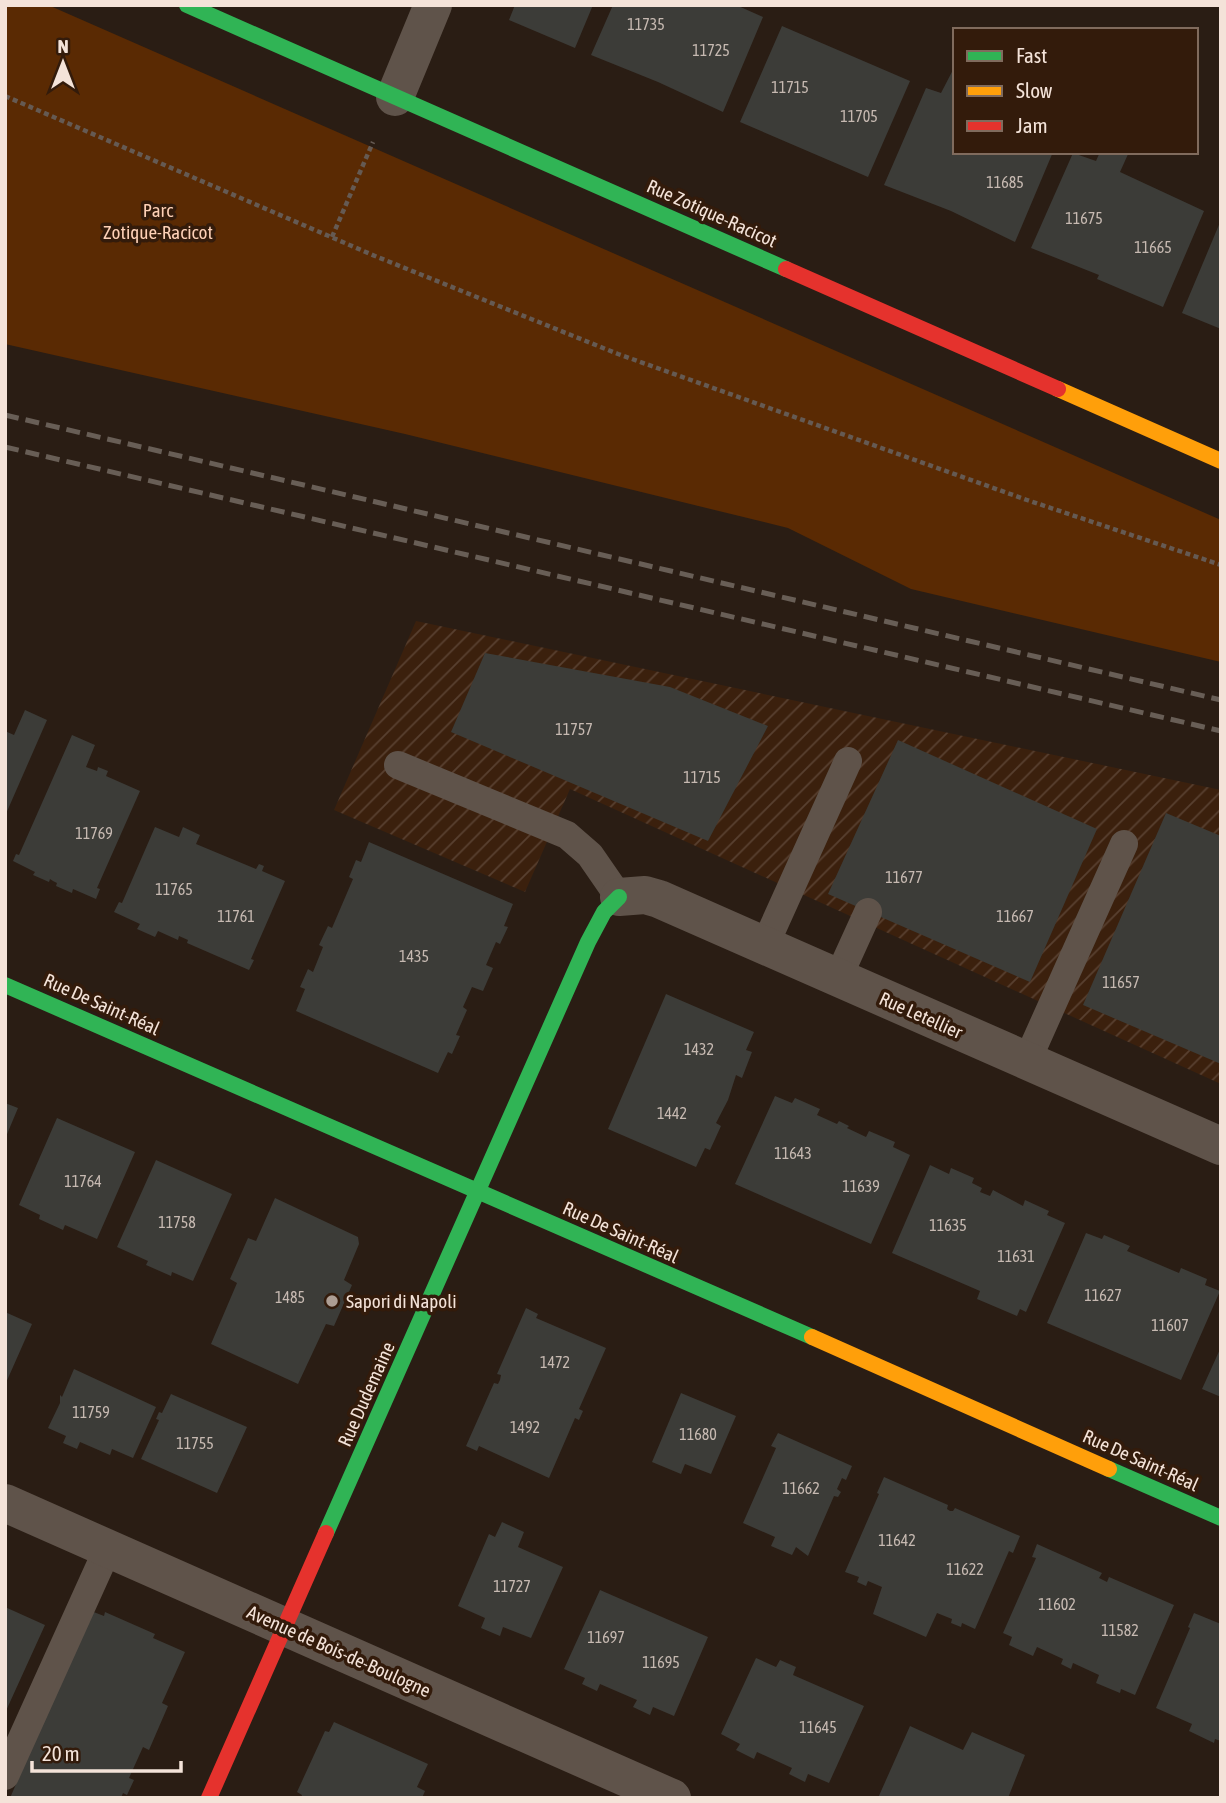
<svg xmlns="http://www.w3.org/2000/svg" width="1226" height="1803" viewBox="0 0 1226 1803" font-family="'Asap Condensed',sans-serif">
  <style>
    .industrial { fill: url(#industrial-furrows) }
    .park { fill: #5a2a03 }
    .building { fill: #3c3c38 }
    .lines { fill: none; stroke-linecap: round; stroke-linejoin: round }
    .path { stroke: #655a53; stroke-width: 4.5; stroke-dasharray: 5 3.5; stroke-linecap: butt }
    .lane { stroke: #5f534a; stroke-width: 28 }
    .street { stroke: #5f534a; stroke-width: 38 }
    .fast { stroke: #30b455; stroke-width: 16 }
    .slow { stroke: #ff9f0a; stroke-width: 16 }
    .jam { stroke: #e5322d; stroke-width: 16 }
    .rail { stroke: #685e56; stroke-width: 5; stroke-dasharray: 14 7; stroke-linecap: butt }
    .poi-dot { fill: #ad9e94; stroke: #331b0b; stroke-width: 2.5 }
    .labels { text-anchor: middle; stroke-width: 7; stroke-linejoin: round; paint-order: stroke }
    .number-label { font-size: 16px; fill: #c6b9b1 }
    .park-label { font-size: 19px; fill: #fdd0b6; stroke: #331b0b }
    .street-label { font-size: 19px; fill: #f4e3d9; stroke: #331b0b }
    .poi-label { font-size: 19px; fill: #f4e3d9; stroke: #331b0b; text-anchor: start }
  </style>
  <defs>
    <pattern id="industrial-furrows" width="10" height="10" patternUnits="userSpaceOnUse" patternTransform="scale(1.75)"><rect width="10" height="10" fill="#3b200d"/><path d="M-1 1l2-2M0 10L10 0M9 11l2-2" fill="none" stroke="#584030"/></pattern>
  </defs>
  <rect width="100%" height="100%" fill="#2a1d14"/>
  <path class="industrial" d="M416,621l805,169v294l-651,-295 -45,103 -191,-82z"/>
  <path class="park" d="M5,5h43l1173,515v142l-310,-73 -123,-61 -383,-94 -400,-90z"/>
  <path class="building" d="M515,5h78l-18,43 -66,-28z
    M613,5h123l27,12 -40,95 -65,-30 -67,-27z
    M782,26l128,55 -42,96 -128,-55z
    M955,66v86h98l-38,90 -64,-31 -67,-26 42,-97 15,5z
    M1100,152h29l-9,20 84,39 -41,96 -66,-28 2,-4 -68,-27 42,-95 23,8z
    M1221,220v109l-39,-16z
    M485,653l185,34 98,39 -60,115 -257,-109z
    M25,710l22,10 -42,96v-85l9,4z
    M72,735l23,10 -9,22 11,4 1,-4 10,4 -2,5 34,15 -43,97 3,1 -4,10 -23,-10 -1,4 -16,-7 1,-3 -4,-2 -3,-2 -1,3 -16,-7 2,-3 -22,-11 3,-7 3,1z
    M898,740l199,89 -67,153 -202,-88z
    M1166,813l55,23v228l-138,-59z
    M155,827l24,10 4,-10 17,8 -4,9 60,25 3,-5 5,2 -2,5 23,10 -34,78 3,1 -5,10 -62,-27 1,-3 -9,-4 -1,4 -20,-9 -3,6 -18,-8 3,-5 -26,-12 5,-10 3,1z
    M369,842l144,62 -9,22 4,1 -8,17 -4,-2 -10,23 7,3 -10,23 -11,-4 -9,20 4,3 -11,25 4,1 -8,18 -4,-2 -10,21 -142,-62 9,-22 -5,-2 8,-18 5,3 10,-25 -4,-2 9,-19 4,2 21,-49 -4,-2 7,-17 5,2z
    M666,994l88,38 -8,18 6,2 -10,26 -6,-3 -8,25 -12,23 5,3 -11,24 -5,-2 -9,19 -88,-38z
    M775,1096l17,7 3,-5 25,11 -3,6 20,9 2,-3 10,5 -2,2 19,9 3,-6 26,11 -2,5 17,8 -39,89 -136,-60z
    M5,1103l13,5 -13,31z
    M57,1118l78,34 -38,87 -32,-14 -2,5 -24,-11 1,-4 -21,-10z
    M156,1160l76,34 -39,87 -21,-9 -1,4 -25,-11 2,-4 -31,-14z
    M930,1165l19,9 2,-6 23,10 -2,5 10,5 -2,4 10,4 3,-6 30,16 2,-6 24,11 -2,4 18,8 -39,89 -6,-3 -3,7 -40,-17 3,-8 -88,-38z
    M275,1198l83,39 1,7 -15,36 8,5 -18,41 -8,-2 -28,60 -87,-40 26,-61 -7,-4 18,-41 8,3z
    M1086,1233l16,6 2,-4 26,11 -3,5 52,22 2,-5 26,11 -2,6 15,6 -39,89 -134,-57z
    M526,1308l12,6 -2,4 70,30 -27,61 4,2 -4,9 -4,-2 -26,60 -70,-32 -2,5 -11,-5 28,-63 4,1 2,-4 1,-5 -4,-1z
    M5,1312l27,12 -27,61z
    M1221,1347v50l-19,-8z
    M74,1369l82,38 -23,51 -21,-9 -2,6 -30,-13 -3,7 -14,-6 3,-7 -18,-8 12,-25v-8l2,2z
    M681,1393l55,23 -25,58 -26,-10 -4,10 -29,-12z
    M171,1394l76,33 -30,66 -76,-34 18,-39 -3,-1 3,-7 3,1z
    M778,1433l74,33 -6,14 -4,-2 -5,11 4,3 -3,5 -4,-1 -26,60 -12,-9 -4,8 -21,-9 4,-9 -32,-14 33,-75 -5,-2z
    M884,1477l64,28 -1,4 3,2h3l2,-3 65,28 -7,17 -4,-2 -34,78 -13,-6 -1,4 -10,-4 1,-4 -15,-6 -11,24 -53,-23 9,-27 -14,-6 -2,5 -9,-4 2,-5 -14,-5 34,-78 -2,-1z
    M502,1522l22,10 -6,15 45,20 -32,71 -28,-11 -3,9 -19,-8 4,-10 -27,-12 31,-72 6,3z
    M1037,1544l65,29 -3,5 8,4 2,-5 65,28 -39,90 -14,-6 -1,4 -24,-10 3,-8 -26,-12 -2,6 -10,-5 2,-5 -26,-12 -4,9 -24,-11 3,-8 -9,-4 33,-75 -4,-1z
    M600,1590l108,47 -34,79 -21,-9 -3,8 -17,-8 4,-7 -37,-16 -3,7 -15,-7 3,-6 -21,-9z
    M5,1607l40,18 -40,88z
    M91,1611l13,5 1,-4 50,22 -2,4 32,14 -23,51 6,3 -19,44 -6,-3 -14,31 5,2 -7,15 -4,-2 -2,5h-111z
    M1194,1613l27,11v117l-6,-2 -1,4 -25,-12 3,-7 -36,-16 34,-80 -2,-1z
    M756,1658l20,9 4,-7 16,7 -3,8 71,31 -35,77 -21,-9 -3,8 -16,-8 3,-6 -35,-16 -3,7 -18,-9 4,-6 -19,-10z
    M334,1722l94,42 -11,23 8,4 -3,7h-121l1,-3 -5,-3 28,-61 4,1z
    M910,1726l53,24 9,-18 53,23 -17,43h-130z"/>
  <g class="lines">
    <path class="path" d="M5,96l370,160 243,98 409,146 194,65
      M332,237l41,-95"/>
    <path class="lane" d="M398,765l169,70 23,20 29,42
      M765,945l83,-184
      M838,978l30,-66
      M1027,1061l97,-217
      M5,1776l103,-228"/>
    <path class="street" d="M395,97l38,-92
      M619,897l26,-2 14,4 562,247
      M5,1503l667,295"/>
    <path class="fast" d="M187,5l599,264
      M5,985l807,352
      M1109,1469l112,49
      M326,1533l262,-591 16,-30 15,-15"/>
    <path class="slow" d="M1058,389l163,72
      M812,1337l297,132"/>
    <path class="jam" d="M786,269l272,120
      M209,1798l117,-265"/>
    <path class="rail" d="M5,415l1216,285
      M5,447l1216,284"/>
  </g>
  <circle class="poi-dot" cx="332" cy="1301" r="7"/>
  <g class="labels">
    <g class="number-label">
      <text x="646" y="30">11735</text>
      <text x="711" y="56">11725</text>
      <text x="790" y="93">11715</text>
      <text x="859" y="122">11705</text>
      <text x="1005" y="188">11685</text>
      <text x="1084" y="224">11675</text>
      <text x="1153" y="253">11665</text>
      <text x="574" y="735">11757</text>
      <text x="702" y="783">11715</text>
      <text x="94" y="839">11769</text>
      <text x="904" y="883">11677</text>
      <text x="174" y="895">11765</text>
      <text x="236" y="922">11761</text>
      <text x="1015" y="922">11667</text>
      <text x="414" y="962">1435</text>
      <text x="1121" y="988">11657</text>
      <text x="699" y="1055">1432</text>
      <text x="672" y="1119">1442</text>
      <text x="793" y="1159">11643</text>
      <text x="83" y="1187">11764</text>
      <text x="861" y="1192">11639</text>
      <text x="177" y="1228">11758</text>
      <text x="948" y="1231">11635</text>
      <text x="1016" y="1262">11631</text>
      <text x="1103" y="1301">11627</text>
      <text x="290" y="1303">1485</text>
      <text x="1170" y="1331">11607</text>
      <text x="555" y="1368">1472</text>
      <text x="91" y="1418">11759</text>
      <text x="525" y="1433">1492</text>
      <text x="698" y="1440">11680</text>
      <text x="195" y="1449">11755</text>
      <text x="801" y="1494">11662</text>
      <text x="897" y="1546">11642</text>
      <text x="965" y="1575">11622</text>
      <text x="512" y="1592">11727</text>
      <text x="1057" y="1610">11602</text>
      <text x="1120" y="1636">11582</text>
      <text x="606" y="1643">11697</text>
      <text x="661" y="1668">11695</text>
      <text x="818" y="1733">11645</text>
    </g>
    <g class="park-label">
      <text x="158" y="217">Parc<tspan x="158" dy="22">Zotique-Racicot</tspan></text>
    </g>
    <g class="street-label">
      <text transform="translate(712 213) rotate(24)" y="7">Rue Zotique-Racicot</text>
      <text transform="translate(102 1004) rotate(24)" y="7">Rue De Saint-Réal</text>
      <text transform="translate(921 1015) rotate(24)" y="7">Rue Letellier</text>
      <text transform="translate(621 1232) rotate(24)" y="7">Rue De Saint-Réal</text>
      <text transform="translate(366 1394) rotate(-66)" y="7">Rue Dudemaine</text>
      <text transform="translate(1141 1460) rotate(24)" y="7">Rue De Saint-Réal</text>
      <text transform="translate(339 1651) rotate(24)" y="7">Avenue de Bois-de-Boulogne</text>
    </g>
    <g class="poi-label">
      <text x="346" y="1308">Sapori di Napoli</text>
    </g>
  </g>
  <rect width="1226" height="1803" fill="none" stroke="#f4e3d9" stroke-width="14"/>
  <rect x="953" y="28" width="245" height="126" fill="#331b0b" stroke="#806b5d" stroke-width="2"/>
  <rect x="967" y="51" width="35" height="10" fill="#30b455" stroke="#806b5d" stroke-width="2"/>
  <text x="1016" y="63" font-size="21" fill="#f4e3d9">Fast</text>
  <rect x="967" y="86" width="35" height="10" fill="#ff9f0a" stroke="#806b5d" stroke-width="2"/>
  <text x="1016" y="98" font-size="21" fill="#f4e3d9">Slow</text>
  <rect x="967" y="121" width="35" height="10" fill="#e5322d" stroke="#806b5d" stroke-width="2"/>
  <text x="1016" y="133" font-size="21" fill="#f4e3d9">Jam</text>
  <g transform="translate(63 63)" stroke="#331b0b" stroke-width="5" paint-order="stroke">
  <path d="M0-5L12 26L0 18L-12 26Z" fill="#f4e3d9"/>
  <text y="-10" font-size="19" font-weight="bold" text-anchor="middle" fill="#f4e3d9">N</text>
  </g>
  <path d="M32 1761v10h149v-10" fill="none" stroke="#f4e3d9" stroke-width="3.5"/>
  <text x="42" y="1761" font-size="21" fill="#f4e3d9" stroke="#331b0b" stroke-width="5" paint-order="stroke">20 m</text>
</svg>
